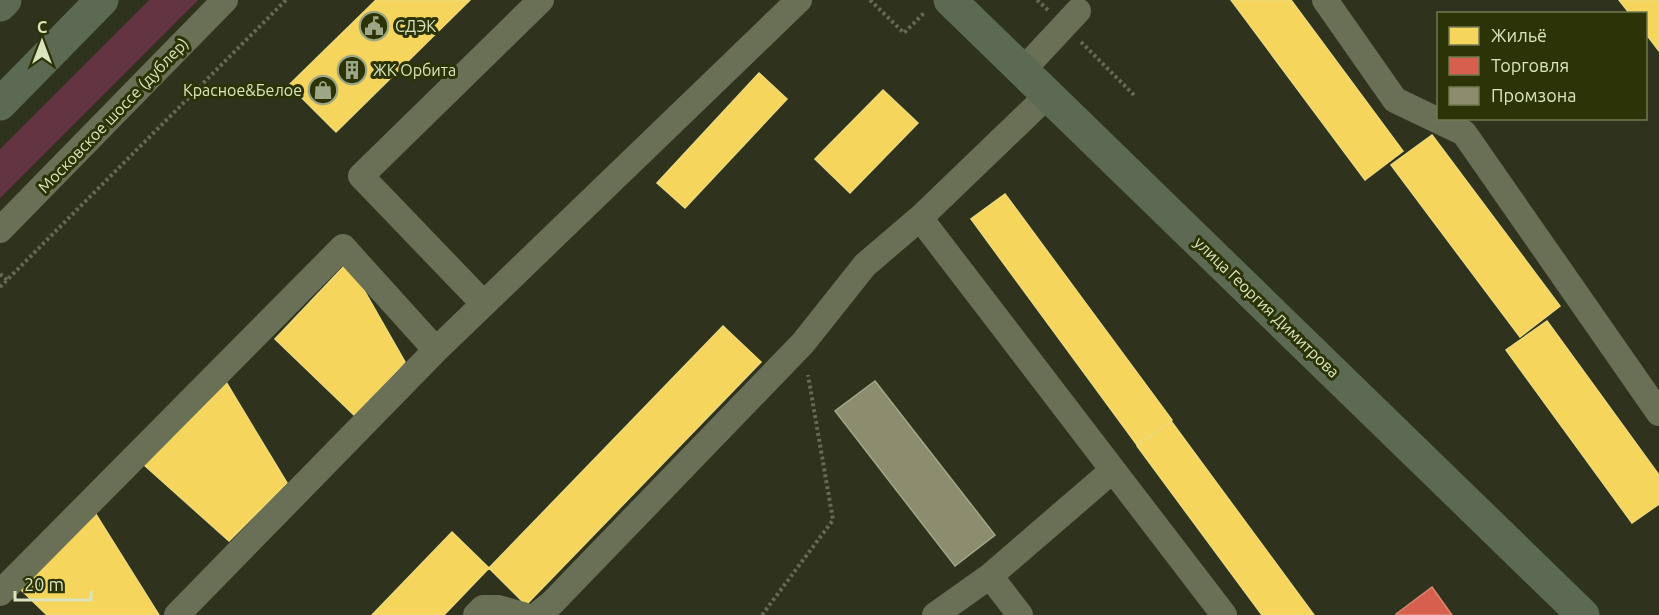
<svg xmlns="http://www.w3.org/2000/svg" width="1659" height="615" viewBox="0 0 1659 615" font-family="Ubuntu,sans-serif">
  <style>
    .green { fill: #633542 }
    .homes { fill: #f6d55c; stroke: #eeda79; stroke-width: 1.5 }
    .shops { fill: #d6604d; stroke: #d7886f; stroke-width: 1.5 }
    .industry { fill: #8c8c6e; stroke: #a3a786; stroke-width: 1.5 }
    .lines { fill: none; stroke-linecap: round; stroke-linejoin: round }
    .path { stroke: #666a54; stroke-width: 4; stroke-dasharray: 3 3; stroke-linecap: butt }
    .minor { stroke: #6a7055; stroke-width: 26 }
    .major { stroke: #5d6a53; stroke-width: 33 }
    .labels { text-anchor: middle; stroke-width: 6; stroke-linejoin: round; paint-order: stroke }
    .poi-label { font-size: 16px; fill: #dae5bd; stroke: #2b3307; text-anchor: start }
    .street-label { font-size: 16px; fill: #dae5bd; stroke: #2b3307 }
  </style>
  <rect width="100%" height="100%" fill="#2f331d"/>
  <path class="green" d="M149,0h49l-198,198v-49z"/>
  <path class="homes" d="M376,0h94l-134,132 -47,-47z
    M1231,0h60l112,151 -38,29z
    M1619,0h40v51l-13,-17v-20h-16z
    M759,73l28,26 -102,109 -28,-25z
    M883,90l35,33 -68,70 -35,-34z
    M1432,135l128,171 -40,31 -129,-172z
    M1005,194l167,226 -35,25 -166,-226z
    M348,262l57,100 -50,54 -80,-77z
    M1547,321l112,154v29l-27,19 -126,-173z
    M723,326l38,36 -235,243 -37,-37z
    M226,382l61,101 -58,58 -86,-77z
    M1171,421l143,194h-52l-125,-169z
    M92,508l67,107h-112l-29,-28z
    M452,532l37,36 -45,47h-72z"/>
  <path class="shops" d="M1432,587l20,28h-55l-1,-1z"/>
  <path class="industry" d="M875,381l120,154 -40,31 -120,-155z"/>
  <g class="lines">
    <path class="path" d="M870,0l34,33 21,-21
      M1037,0l11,10
      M1081,42l53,53
      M0,274l7,6
      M0,287l286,-287
      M762,615l71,-95 -25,-145"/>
    <path class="minor" d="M1325,0l70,100 69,33 195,280
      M1022,71l56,-60
      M920,218l304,397
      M0,230l225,-230
      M484,304l-123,-128 180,-176
      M436,350l363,-350
      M990,576l30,39
      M0,593l343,-346 93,103 -259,265
      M476,615l7,-7h15l25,7
      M537,615l15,-12 251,-260 62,-78 55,-47 128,-123
      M935,615l55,-39 123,-106"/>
    <path class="major" d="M950,0l633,615
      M0,5l5,-5
      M0,104l102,-104"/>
  </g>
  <defs>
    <g id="civic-ring" transform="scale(1.5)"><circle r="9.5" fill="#2b3307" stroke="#9ea785" stroke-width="1.5"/><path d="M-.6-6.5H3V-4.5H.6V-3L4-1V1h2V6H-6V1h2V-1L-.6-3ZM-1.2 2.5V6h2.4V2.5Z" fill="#9ea785"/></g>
    <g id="building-ring" transform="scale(1.5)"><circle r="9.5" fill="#2b3307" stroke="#9ea785" stroke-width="1.5"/><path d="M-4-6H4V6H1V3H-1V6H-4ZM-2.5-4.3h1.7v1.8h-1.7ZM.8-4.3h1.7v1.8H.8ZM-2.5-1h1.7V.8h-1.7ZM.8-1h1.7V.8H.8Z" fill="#9ea785"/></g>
    <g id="shop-ring" transform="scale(1.5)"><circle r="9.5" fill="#2b3307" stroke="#9ea785" stroke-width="1.5"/><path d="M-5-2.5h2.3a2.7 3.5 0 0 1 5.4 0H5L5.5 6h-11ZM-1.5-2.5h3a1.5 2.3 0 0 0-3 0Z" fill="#9ea785"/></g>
  </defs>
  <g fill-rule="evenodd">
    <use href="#civic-ring" x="374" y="26"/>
    <use href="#building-ring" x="352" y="70"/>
    <use href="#shop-ring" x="323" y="90"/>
  </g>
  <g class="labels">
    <g class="poi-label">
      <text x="395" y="32">СДЭК</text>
      <text x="373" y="76">ЖК Орбита</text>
      <text x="302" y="96" text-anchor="end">Красное&amp;Белое</text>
    </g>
    <g class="street-label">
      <text transform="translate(113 115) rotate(-46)" y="6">Московское шоссе (дублер)</text>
      <text transform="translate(1267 307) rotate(44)" y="6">улица Георгия Димитрова</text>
    </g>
  </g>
  <rect x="1437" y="12" width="210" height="108" fill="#2b3307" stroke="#717a50" stroke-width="1.5"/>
  <rect x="1449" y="27" width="30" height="18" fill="#f6d55c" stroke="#717a50" stroke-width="1.5"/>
  <text x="1491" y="42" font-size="18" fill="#dae5bd">Жильё</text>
  <rect x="1449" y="57" width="30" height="18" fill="#d6604d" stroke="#717a50" stroke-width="1.5"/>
  <text x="1491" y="72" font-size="18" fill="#dae5bd">Торговля</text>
  <rect x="1449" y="87" width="30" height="18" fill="#8c8c6e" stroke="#717a50" stroke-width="1.5"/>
  <text x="1491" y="102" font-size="18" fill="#dae5bd">Промзона</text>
  <g transform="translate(42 42)" stroke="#2b3307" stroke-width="4.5" paint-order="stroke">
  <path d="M0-4.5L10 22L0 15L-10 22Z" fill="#dae5bd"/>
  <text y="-9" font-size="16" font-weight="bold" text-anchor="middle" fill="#dae5bd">С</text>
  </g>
  <path d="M15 591v9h76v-9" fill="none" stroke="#dae5bd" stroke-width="3"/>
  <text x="24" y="591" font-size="18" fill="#dae5bd" stroke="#2b3307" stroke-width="4.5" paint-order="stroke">20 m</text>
</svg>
